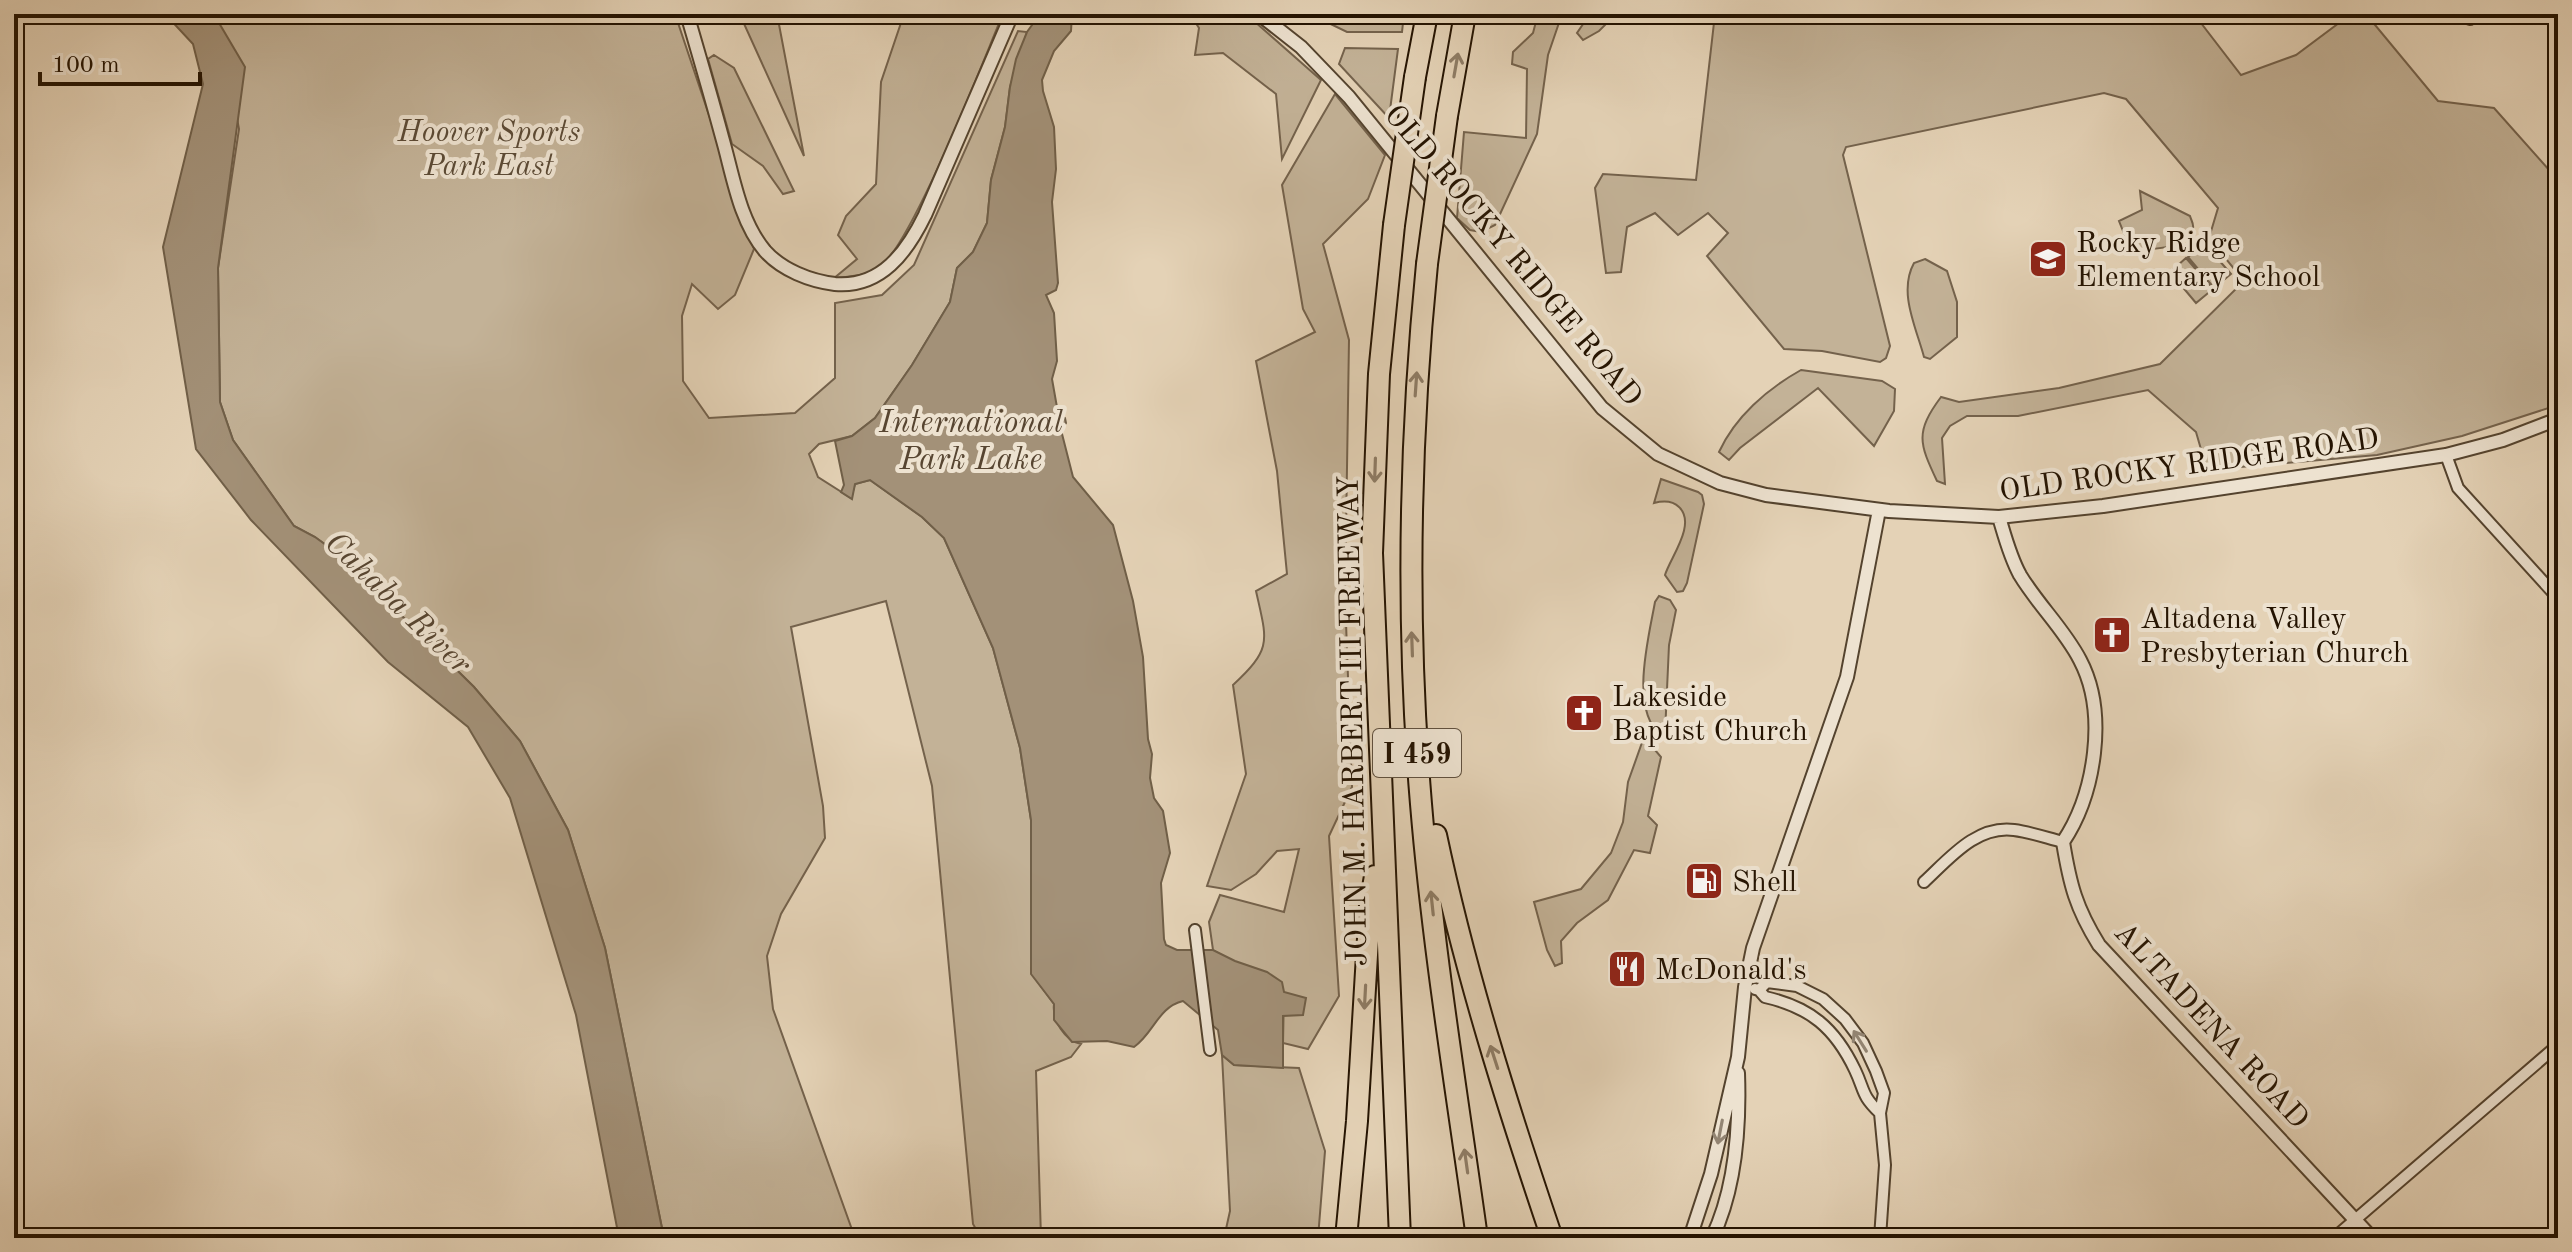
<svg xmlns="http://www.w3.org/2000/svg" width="2572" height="1252" viewBox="0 0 2572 1252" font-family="'Old Standard TT',serif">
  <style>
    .green { fill: #c3b297; stroke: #74624c; stroke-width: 2 }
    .water { fill: #a39178; stroke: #705f48; stroke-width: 2 }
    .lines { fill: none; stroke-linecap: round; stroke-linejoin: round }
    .minor-casing { stroke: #54432e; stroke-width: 14 }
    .tertiary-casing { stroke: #54432e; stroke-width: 16 }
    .motorway-casing { stroke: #241301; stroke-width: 24 }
    .minor { stroke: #ede2d0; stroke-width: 10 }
    .tertiary { stroke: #ede2d0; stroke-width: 12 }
    .motorway { stroke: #e4d2b6; stroke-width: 20 }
    .motorway-bridge-casing { stroke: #241301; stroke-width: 24; stroke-linecap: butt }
    .motorway-bridge { stroke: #e4d2b6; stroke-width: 20 }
    .oneway { stroke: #8e7c65 }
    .oneway2 { stroke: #938573 }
    .labels { text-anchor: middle; stroke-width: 8; stroke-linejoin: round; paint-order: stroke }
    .shield { fill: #ede2d0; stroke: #60513f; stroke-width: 2 }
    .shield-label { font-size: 28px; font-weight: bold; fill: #241301 }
    .park-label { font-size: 30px; font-style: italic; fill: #5c4b36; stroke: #ede2d0 }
    .poi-label { font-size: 30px; fill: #241301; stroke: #ede2d0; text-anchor: start }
    .street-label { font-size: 30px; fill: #241301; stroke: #ede2d0 }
    .water-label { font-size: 32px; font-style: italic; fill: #574531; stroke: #ede2d0 }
  </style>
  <rect width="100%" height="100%" fill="#e4d2b6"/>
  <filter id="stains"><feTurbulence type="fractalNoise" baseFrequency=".0025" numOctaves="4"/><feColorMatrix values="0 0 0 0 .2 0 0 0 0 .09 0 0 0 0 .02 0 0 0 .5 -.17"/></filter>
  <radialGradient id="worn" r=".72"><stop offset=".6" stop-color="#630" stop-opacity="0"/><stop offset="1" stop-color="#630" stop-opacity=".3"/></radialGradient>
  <path class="green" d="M209,14h466l79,235 -19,46 -17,14 -26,-25 -10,32 1,65 26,37 86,-5 40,-35v-75l47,-8 32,-30 104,-234 9,1 -17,55 -5,40 -14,53 -4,43 -14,29 -16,16 -7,34 -38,63 -37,53 -23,18 -33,8 -10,10 9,23 33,21 4,-14 15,-4 52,37 22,21 49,110 27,100 11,72v153l23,31c-2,16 11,37 27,40l-10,13 -35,14 5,167h-60l-8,-14 -41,-438 -46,-185 -95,26 32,179 2,32 -44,76 -14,42 6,53 82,229h-191l-59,-290 -37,-118 -48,-89 -46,-54 -133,-131 -26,-19 -21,-11 -61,-86 -13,-38 -2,-134 21,-139 -20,-106z
    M729,14h48l27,142 -63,-139z
    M904,14h99c-19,44 -94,241 -128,257 -11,5 -29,5 -42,8l24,-20 -19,-24 8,-19 30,-32 5,-102z
    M1190,14h50l14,7 67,59 -39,79 -6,-65 -53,-41 -28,2 4,-27z
    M1310,14h94l-2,18h-55z
    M1538,14h24l-14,41 -11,79 -42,91 -14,7 -11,-2 -13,-12 7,-86 62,6 1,-69 -15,-5 1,-12 20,-19z
    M1590,14h26l-17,17 -16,9 -6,-7z
    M1715,14h479l47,61 55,-20 55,-41h15l72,87 56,7 64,72v225l-96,31 -85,19 -170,15 -11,-38 -48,-42 -130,26h-51l-17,10 -8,12 3,46 -8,-3c-18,-38 -22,-49 4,-84l18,5 100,-14 101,-24 84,-83 -35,-43 9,-30 -92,-109 -22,-6 -258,54 -3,8 47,191 -4,12 -6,4 -58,-11 -38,-2 -77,-93 21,-23 -20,-20 -30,22 -23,-22 -28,14 -6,45 -15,1 -11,-85 8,-14 93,6z
    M1345,48l53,1 -9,69 -50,-54z
    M714,55l20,13 60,123 -11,3 -20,-28 -31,-22 -24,-85z
    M1335,94l50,61 -17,44 -45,45 26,96 -4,255 7,192 -23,49 10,160 -31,53 -25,-6 1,-51 -71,-42 -4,-28 11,-27 64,17 15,-63 -22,2 -21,23 -25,16 -24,-4 39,-112 -13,-89c40,-37 34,-44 23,-94l31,-17 -10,-103 -21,-110 59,-29 -12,-23 -21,-124z
    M2140,191l50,25c1,4 4,8 3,12 -2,22 -50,22 -65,22l1,-4 -10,-25 23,-11z
    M2204,243l27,31 -17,14 -26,-31z
    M2186,258l27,31 -17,14 -26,-31z
    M1925,259l22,12 10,31v35l-27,22 -6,-2c-8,-30 -26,-65 -10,-94z
    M1801,370l81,11 13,8 -1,22 -20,35 -56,-58 -78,60 -11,12 -10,-8c16,-35 48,-63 82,-82z
    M1661,479l37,13 4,3 2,9 -17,79 -4,8 -6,1 -12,-17c5,-17 32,-51 14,-68 -7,-7 -17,-6 -25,-4z
    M1659,596l11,4 6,10 -7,35 -4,89 -4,1c-32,-25 -12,-99 -6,-133z
    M1644,737l17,20 -13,59 9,9 -7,28 -16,-3 -26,50 -31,23 -16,18 1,22 -7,3 -8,-16 -13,-48 47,-13 30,-36 12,-31 5,-40z
    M1222,1055l12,10 65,3 26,83 -7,87h-94l6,-27z"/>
  <path class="water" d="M165,14h44l10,9 26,44 -27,201 2,134 13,38 61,86 21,11 26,19 133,131 46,54 48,89 37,118 59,290h-45l-43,-223 -66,-217 -42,-71 -80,-65 -137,-142 -55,-71 -33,-202 40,-163 -10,-40z
    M1040,14h32l-1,17 -17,20 -12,29 1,11 11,36 2,42 -4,33 6,81 -2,7 -10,5 8,18 3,48 -5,18 6,34 7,5 1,5 -5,7 12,47 40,48 20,76 10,56 5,82 4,15 -2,24 4,20 9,13 7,42 -9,30 3,56 2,6 11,5h36l22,11 32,11 15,10 2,10 22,6 -3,17 -20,1v52l-49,-3 -12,-10 -4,-25 -35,-29c-25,6 -29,32 -49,46l-27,-6 -35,1 -18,-22v-16l-23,-30v-154l-11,-72 -27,-100 -49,-110 -22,-21 -52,-37 -15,4 -3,15 -11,-7 3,-7 -9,-44 17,-5 23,-18 37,-53 38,-63 7,-34 16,-16 14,-29 4,-43 14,-53 5,-40 6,-28 11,-27z"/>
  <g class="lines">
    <g class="minor-casing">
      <path id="minor" d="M2470,19l6,-5
        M2446,455l12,33 100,110
        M1924,882c25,-23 52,-57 90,-52 16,2 33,8 49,12
        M1195,930l15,120
        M1755,989l4,1 6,7c45,10 70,31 90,73 10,21 6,25 25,43
        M1759,990l8,-8 30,4 26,13 22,20 18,24 13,28 8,22 -4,20 5,52 -5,73
        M2334,1238l224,-193"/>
    </g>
    <g class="tertiary-casing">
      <path id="tertiary" d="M687,14c12,41 24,82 35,123 11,38 17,83 43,114 17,19 45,30 70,33 46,4 72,-32 90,-69l87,-201
        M1259,14l42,33 48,50 253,311 56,46 62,29 46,12 123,16 110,6 104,-11 343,-51 57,-15 55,-21
        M1999,517c6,20 11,40 21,58 18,30 44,54 60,85 28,53 15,134 -17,182 7,43 13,66 36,103l273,293
        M1690,1238l21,-64 27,-117 7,-70 8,-39 94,-271 32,-167
        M1712,1238c24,-50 28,-110 26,-165"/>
    </g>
    <g class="motorway-casing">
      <path id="motorway" d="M1415,77l12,-63
        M1447,116l18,-102
        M1394,225l-15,149 -7,179 28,685
        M1427,264c-18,180 -21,360 -6,540 12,145 36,290 56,434
        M1436,835c29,137 71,270 116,403
        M1346,1238l11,-117 13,-216 5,-29"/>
    </g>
    <use href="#minor" class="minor"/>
    <use href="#tertiary" class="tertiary"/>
    <use href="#motorway" class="motorway"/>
    <g class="motorway-bridge-casing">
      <path id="motorway-bridge" d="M1394,225l21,-148
        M1427,264l20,-148"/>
    </g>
    <use href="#motorway-bridge" class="motorway-bridge"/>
  </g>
  <defs><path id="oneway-shaft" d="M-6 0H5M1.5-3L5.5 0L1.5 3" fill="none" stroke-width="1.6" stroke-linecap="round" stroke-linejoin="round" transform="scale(2)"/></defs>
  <g class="oneway">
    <use href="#oneway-shaft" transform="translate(1456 65) rotate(-80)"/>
    <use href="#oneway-shaft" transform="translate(1416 384) rotate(-86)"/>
    <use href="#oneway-shaft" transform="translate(1375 470) rotate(92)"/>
    <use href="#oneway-shaft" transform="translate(1412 644) rotate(-92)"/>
    <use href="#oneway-shaft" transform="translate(1432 903) rotate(-96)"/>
    <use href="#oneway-shaft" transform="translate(1365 997) rotate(93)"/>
    <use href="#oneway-shaft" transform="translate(1494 1057) rotate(-108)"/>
    <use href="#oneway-shaft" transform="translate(1466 1161) rotate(-98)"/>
  </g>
  <g class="oneway2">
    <use href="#oneway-shaft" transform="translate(1860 1041) rotate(-122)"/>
    <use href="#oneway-shaft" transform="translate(1720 1132) rotate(101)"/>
  </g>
  <defs>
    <g id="school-square" transform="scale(2)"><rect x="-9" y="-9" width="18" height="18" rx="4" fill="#8f2418" stroke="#ede2d0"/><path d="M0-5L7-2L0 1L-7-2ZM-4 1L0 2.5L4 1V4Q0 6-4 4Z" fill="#fff"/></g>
    <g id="church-square" transform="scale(2)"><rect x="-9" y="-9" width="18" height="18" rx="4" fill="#8f2418" stroke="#ede2d0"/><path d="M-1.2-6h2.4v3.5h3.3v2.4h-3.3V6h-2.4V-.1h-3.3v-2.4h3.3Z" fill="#fff"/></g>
    <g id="fuel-square" transform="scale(2)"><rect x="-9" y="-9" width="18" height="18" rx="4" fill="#8f2418" stroke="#ede2d0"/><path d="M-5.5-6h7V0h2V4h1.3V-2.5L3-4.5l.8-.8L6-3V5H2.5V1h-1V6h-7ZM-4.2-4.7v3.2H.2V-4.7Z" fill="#fff"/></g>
    <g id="restaurant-square" transform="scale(2)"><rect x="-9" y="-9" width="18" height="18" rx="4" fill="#8f2418" stroke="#ede2d0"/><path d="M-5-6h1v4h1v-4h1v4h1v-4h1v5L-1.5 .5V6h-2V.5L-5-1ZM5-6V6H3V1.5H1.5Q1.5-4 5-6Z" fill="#fff"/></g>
  </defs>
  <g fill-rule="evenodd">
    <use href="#school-square" x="2048" y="259"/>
    <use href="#church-square" x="2112" y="635"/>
    <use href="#church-square" x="1584" y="713"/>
    <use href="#fuel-square" x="1704" y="881"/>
    <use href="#restaurant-square" x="1627" y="969"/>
  </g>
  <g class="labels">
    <rect class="shield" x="1373" y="729" width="88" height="48" rx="6"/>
    <g class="shield-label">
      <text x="1417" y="763">I 459</text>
    </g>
    <g class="park-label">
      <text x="489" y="141">Hoover Sports<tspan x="489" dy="34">Park East</tspan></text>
    </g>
    <g class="poi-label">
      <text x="2076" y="252">Rocky Ridge<tspan x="2076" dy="34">Elementary School</tspan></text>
      <text x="2140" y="628">Altadena Valley<tspan x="2140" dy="34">Presbyterian Church</tspan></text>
      <text x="1612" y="706">Lakeside<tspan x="1612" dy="34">Baptist Church</tspan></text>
      <text x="1732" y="891">Shell</text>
      <text x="1655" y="979">McDonald's</text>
    </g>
    <g class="street-label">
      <text transform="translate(1514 255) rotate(50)" y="10">OLD ROCKY RIDGE ROAD</text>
      <text transform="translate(2189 464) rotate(-8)" y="10">OLD ROCKY RIDGE ROAD</text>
      <text transform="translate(1352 721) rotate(-91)" y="10">JOHN M. HARBERT III FREEWAY</text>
      <text transform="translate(2212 1025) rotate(47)" y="10">ALTADENA ROAD</text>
    </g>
    <g class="water-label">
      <text x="971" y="432">International<tspan x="971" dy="37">Park Lake</tspan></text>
      <text transform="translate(399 602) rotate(44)" y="11">Cahaba River</text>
    </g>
  </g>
  <rect width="2572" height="1252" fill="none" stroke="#e4d2b6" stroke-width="48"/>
  <rect x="16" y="16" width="2540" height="1220" fill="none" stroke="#241301" stroke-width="4"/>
  <rect x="24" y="24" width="2524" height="1204" fill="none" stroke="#241301" stroke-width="2"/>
  <path d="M40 72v12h160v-12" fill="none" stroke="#241301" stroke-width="4"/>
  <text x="52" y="72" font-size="24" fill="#241301" stroke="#ede2d0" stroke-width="6" paint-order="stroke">100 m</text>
  <rect width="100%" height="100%" filter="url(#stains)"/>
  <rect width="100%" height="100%" fill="url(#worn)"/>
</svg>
